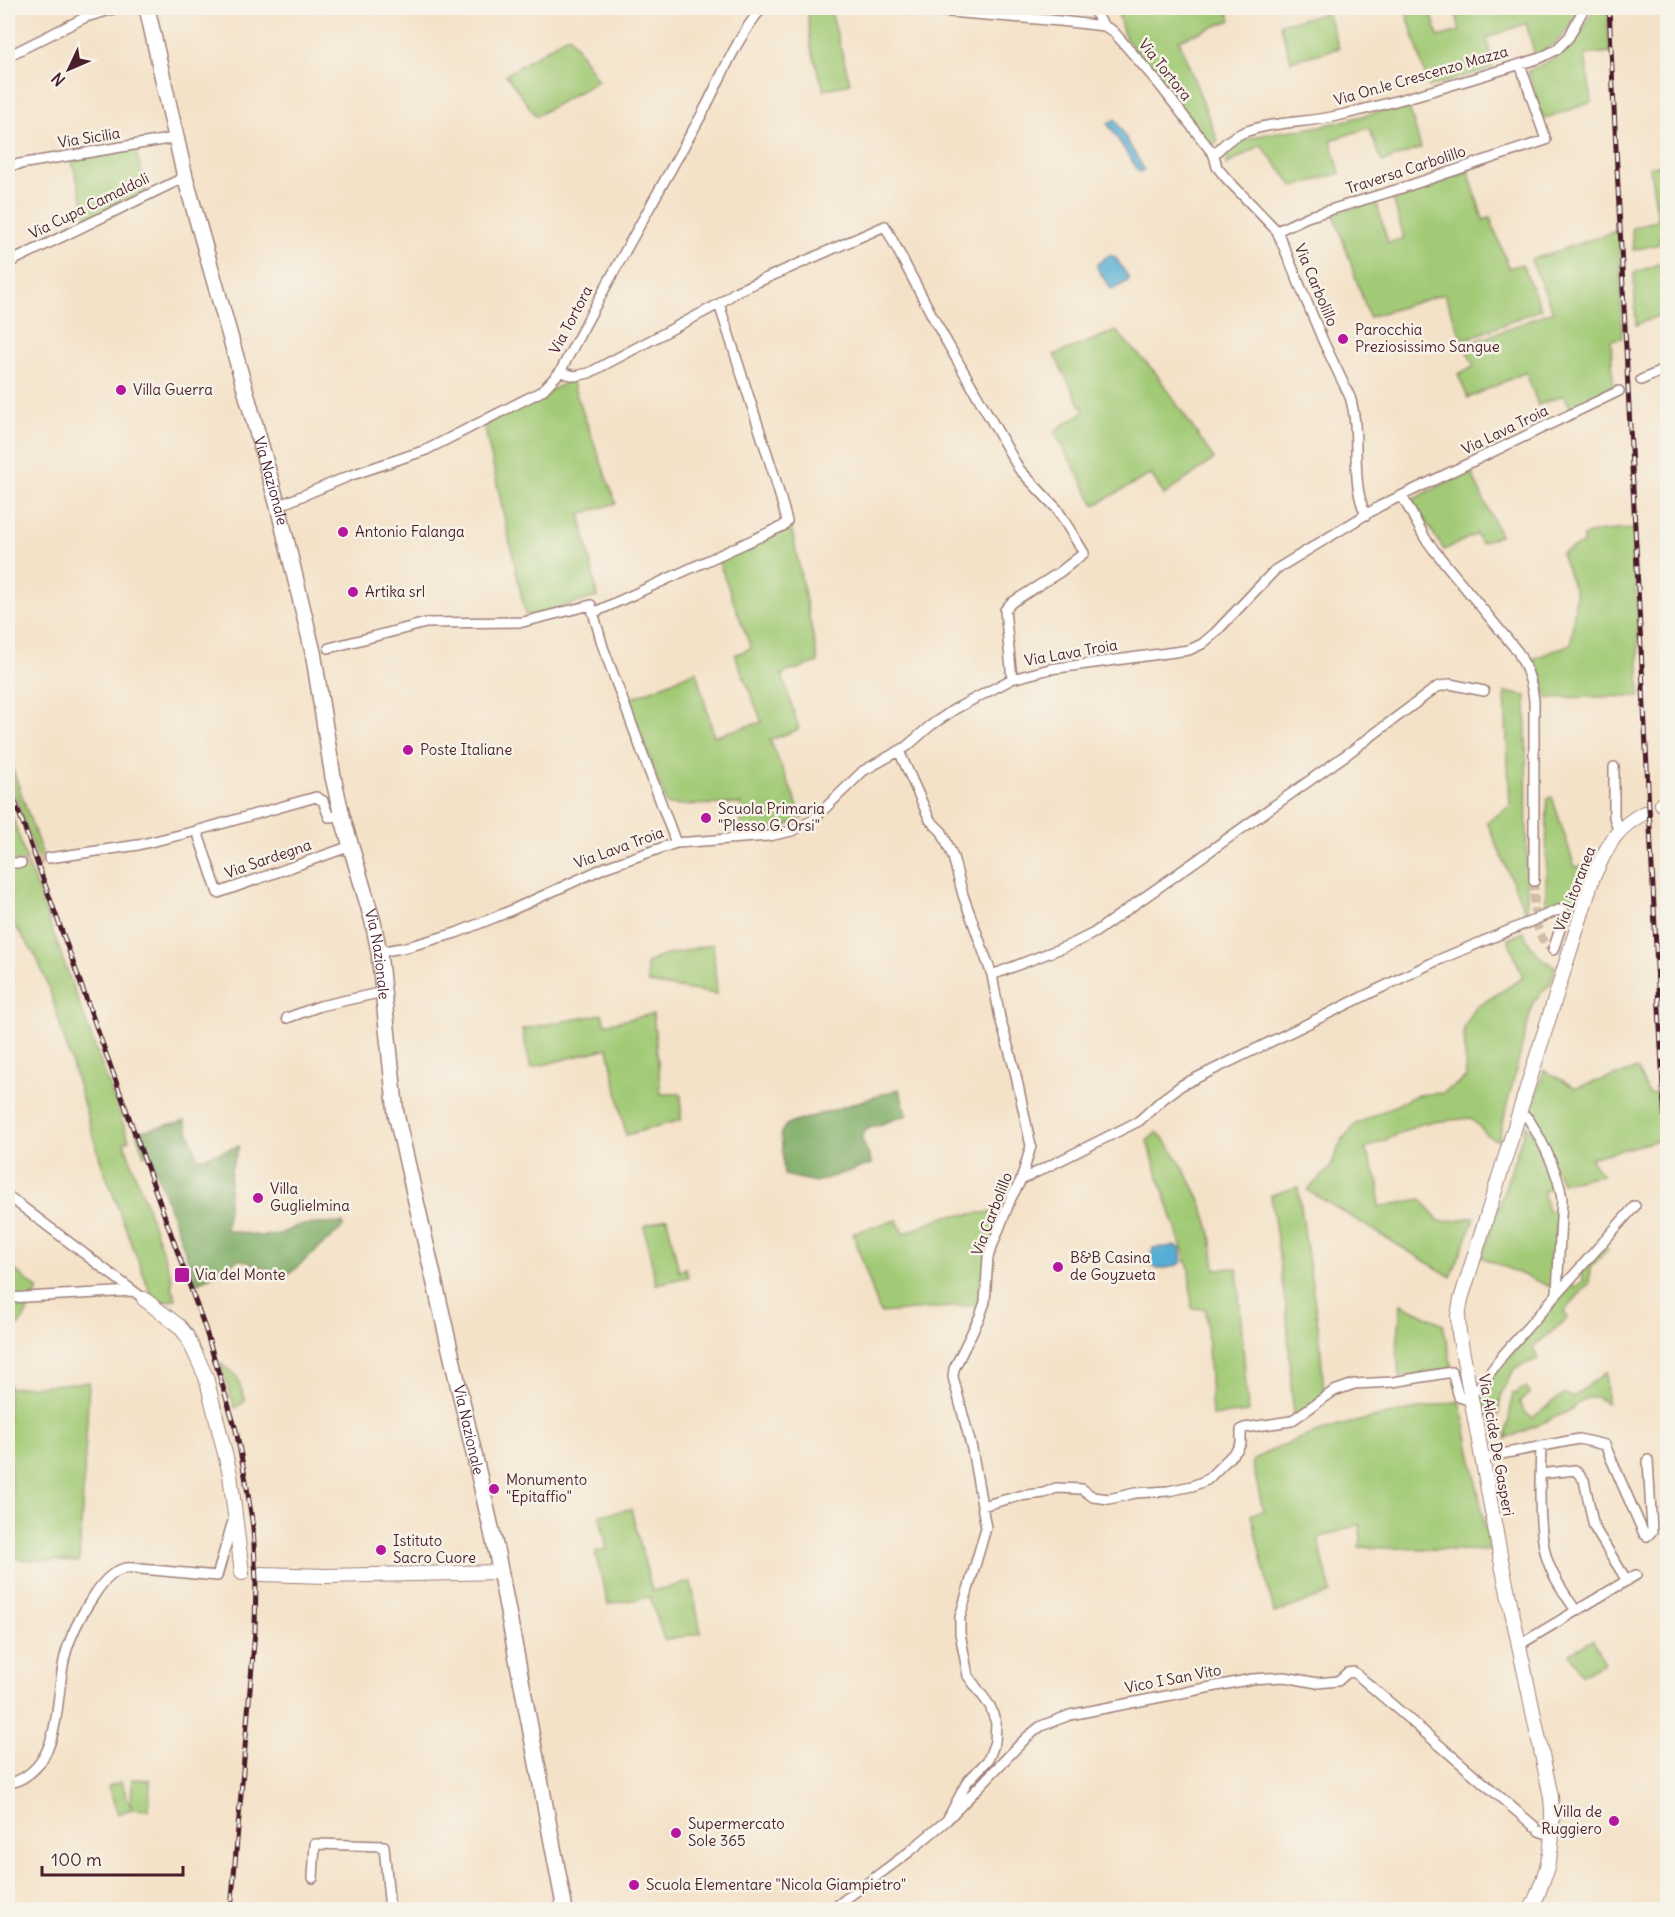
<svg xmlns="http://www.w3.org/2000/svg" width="1675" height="1917" viewBox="0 0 1675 1917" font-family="Delius,sans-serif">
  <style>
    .green { fill: #a2ca76; stroke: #767450; stroke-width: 1.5 }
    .forest { fill: #81ae67; stroke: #666649; stroke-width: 1.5 }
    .water { fill: #57aed4; stroke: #506680; stroke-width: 1.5 }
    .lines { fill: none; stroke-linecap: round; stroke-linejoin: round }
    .street-tunnel { stroke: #d2bba9; stroke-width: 9; stroke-dasharray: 9 4.5; stroke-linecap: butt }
    .street-casing { stroke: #9f807a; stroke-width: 12 }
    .secondary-casing { stroke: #9f807a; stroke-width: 16 }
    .primary-casing { stroke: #9f807a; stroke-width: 18 }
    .street { stroke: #fff; stroke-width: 9 }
    .secondary { stroke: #fff; stroke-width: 14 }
    .primary { stroke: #fff; stroke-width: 15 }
    .rail-casing { stroke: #4a1f2b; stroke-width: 5 }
    .rail { stroke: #f7f3e8; stroke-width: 3; stroke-dasharray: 9; stroke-linecap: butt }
    .poi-dot { fill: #b5179e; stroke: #f7f3e8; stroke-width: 2 }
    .labels { text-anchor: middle; stroke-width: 5; stroke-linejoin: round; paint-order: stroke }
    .street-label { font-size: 15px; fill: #4a1f2b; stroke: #f7f3e8 }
    .poi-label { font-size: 15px; fill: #4a1f2b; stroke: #f7f3e8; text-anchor: start }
  </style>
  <rect width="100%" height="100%" fill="#f7f3e8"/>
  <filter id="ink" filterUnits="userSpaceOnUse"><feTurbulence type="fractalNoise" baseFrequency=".0167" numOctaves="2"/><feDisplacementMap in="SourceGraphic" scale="12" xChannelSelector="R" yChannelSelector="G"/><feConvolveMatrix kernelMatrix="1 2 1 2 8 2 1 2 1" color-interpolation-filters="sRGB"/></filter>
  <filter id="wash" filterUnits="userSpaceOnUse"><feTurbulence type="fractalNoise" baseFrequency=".008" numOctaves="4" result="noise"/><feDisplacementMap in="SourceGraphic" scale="24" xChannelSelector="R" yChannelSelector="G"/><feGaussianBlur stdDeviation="1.35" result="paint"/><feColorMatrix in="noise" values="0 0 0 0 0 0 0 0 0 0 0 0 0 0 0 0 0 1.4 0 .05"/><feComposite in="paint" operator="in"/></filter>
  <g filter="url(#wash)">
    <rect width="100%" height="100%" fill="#f4e2c8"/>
    <path class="green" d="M807,8h23l20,75 -26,7 -13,-42z
      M1115,8h111l5,12 -52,20 39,102 -6,3 -4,-1 -81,-104c-8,-12 -4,-21 -12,-32z
      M1405,8h25l8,29 22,-6 -5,-23h124c-11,24 -19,35 -44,47l-9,-32 -39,15 6,30 -64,19z
      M1593,8h14l3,44 -25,3 7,47 -49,17 -15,-48c36,-16 51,-24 65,-63z
      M1327,13l12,35 -48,13 -11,-37z
      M569,35l29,46 -62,35 -30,-41z
      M1408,104l13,44 -39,14 -13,-34 -38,12 9,33 -46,14 -33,-42 -35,20 2,-13c25,-23 62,-19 93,-26 30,-6 58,-14 87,-22z
      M135,149l12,42c-12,6 -24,8 -36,14l-1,4 -22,10 -17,-61z
      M1667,162v72l-9,4 2,6 -27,6 -1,-22 26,-8 -8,-53z
      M1468,170l15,50 7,-2 19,50 13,-4 19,45 -78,32 -19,-47 -75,23 -35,-103 42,-13 12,42 16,-5 -12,-43z
      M1619,230l3,108 -11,2 2,45 -42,24 -7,-14 -26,10 -12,-33 -58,26 -10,-24 16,-7 -9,-21 88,-35 -22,-51z
      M1667,261v51l-31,13 -2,-52z
      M1116,331l39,41 59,87 -50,36 -13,-21 -56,31 -41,-74 30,-19 -30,-57z
      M571,380l45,123 -36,11 18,83 -72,19 -42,-192z
      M1470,470l30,65 -19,8 -5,-9 -32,16 -32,-50z
      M791,526l27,136 -36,12 17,55 -29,11 33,78c-20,11 -40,13 -62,16v-30l-74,1 -39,-105 68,-29 18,65 48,-14 -27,-67 16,-7 -33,-88z
      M1634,529l6,167 -93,2 -6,-25 -9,-14 39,-15 5,-50 -15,-41 22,-9v-8l18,-5z
      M1505,692l21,4 1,220 -40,-94 23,-16z
      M8,756l37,106 -6,1 -31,-87z
      M1552,797l23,70 13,-2 -16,44 -14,-3 -12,4 1,-112z
      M8,804l19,57h-19z
      M28,864l101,276 -5,2 49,140 -2,3 5,14 -19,5 -4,-4 -51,-135 -52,-174 -13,-33 -21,-31 -8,-8v-54z
      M1524,932c6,17 16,27 32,35l-6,17 -17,18 -35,139 -11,-6 -16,-17 -48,5 -58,26 14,35v23l42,-8 18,22 5,1 31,-5 -24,60 -144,-87 23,-22 12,-28 14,-16 61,-29 26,-2 23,-15 -2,-50 11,-20 48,-30 -15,-39z
      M713,944l4,50 -69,-11 -2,-19 13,-7z
      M602,1014l3,10 48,-10 8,80h20v26l-55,15 -18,-87 -77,20 -9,-39z
      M1637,1069l12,25 8,-1 6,46 -73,19 12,17 -40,8 -32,-68 14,-45 32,18z
      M1526,1125l10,13 19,48 -12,6 5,19 9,-1 -4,78 -71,-31z
      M1157,1132c19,16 48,74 53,99 3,12 3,26 5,38l22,-1 11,144 -36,4 -6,-107 -14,-1 -3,-39 -42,-128z
      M1298,1187l22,153 4,55 -31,21 -6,-101 -16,-120z
      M1004,1211l-17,42 -4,51 -103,9 -27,-80 44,-13 6,14 44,-18z
      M667,1218l12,54 7,-4 2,9 -32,7 -12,-58z
      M1604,1246l4,3 -18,19 -1,16 -25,27 3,8 -34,28 5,12 -23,9 -13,23 -4,24 -12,2c-5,-17 -5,-21 4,-37l80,-96 5,4 9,-8 -4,-6z
      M8,1264l30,26 -15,30 -15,16z
      M1401,1304l42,20 9,44 -53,10 -2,-29z
      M220,1363l17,13 8,25 -10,7z
      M1606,1372l1,31 -11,-6h-9l-18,14 -63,28 7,-46 4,1 2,-4 7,-2 4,5 -11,9 5,9 8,7 33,-25 7,5z
      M8,1381l2,7 79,-6 -10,180 -63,-3 -8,-123z
      M1460,1401l30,150 -131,-4 2,-23 -43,14 13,55 -57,20 -23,-99 12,-3 -11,-50c62,-37 138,-46 208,-60z
      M631,1509l21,82 39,-9 10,51 -37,7 -14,-43 -42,7 -13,-52 12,-3 -7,-34z
      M1593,1640l12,22 -23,13 -12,-22z
      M132,1779l18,1 -1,30 -18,-1 -13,5 -10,-28 13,-4 10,25z"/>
    <path class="forest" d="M899,1089l8,26 -40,14 -6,8 11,27 -57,18 -31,-7 -3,-42 5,-8z
      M185,1121l13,38 41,-13 -8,23 -5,61 35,6 19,-2 19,-9 44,-2v4l-56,49 -48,-17 -42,25 -47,-130 -6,1 -8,-23z"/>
    <path class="water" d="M1115,119l27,47 2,5 -5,1 -31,-48z
      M1109,255l6,2 14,21 -1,3 -14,8 -4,-1 -13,-20v-4z
      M1175,1246l5,2 2,14c-6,6 -22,8 -30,4l-2,-8 3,-10z"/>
  </g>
  <g filter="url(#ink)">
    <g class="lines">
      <path class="street-tunnel" d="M21,863l28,-5
        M1534,881c1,25 -3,48 16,67"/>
      <g class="street-casing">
        <path id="street" d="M901,8l159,13 44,5 9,5 46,53 55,71 3,12 9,11 51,53 47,112 26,54c12,38 -1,83 16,118
          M1092,8l12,18
          M8,56l78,-39 31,-9
          M1214,155c8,-10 16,-17 28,-22 31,-12 63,-10 95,-17 68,-16 135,-37 203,-58l16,-8 13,-13 15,-29
          M8,166l167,-28
          M1277,231l30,-14 92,-28 147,-49 -26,-76
          M8,263l177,-86
          M560,372l15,4 14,-3 130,-69 18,-13 148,-65 51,97 83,146 38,40 27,44 -24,19 -49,31 -6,7 7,69
          M1641,380l27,-12
          M1402,496l23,42 9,12 84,102c9,16 14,30 16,48v181
          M278,506l71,-30 77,-26 116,-59 18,-19c44,-84 90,-166 137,-249 22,-38 36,-81 65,-115
          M593,613l190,-87 4,-5 -12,-43 -56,-174
          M329,648l97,-25 97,-1 68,-17 12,42 73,196
          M899,751l31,69 12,12 11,25 10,38 29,80 8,43 15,53 16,75 -10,34 -10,18 -23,59 -3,45 -5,14 -26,53 -1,8 19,72 14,79 -26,89v16l8,43 22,30 6,17 -1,19 -7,18 -21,22 -20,38
          M1614,767v50l4,13
          M199,837l19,56 133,-47
          M49,858l89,-13 58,-14 120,-34 7,4 6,16 13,-1
          M8,863h13
          M379,952l28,-5 49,-14 47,-19 103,-47 70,-24 93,-7 23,-5 21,-11 50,-49 43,-24 24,-21 25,-17 57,-30 38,-10 139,-19 13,-6 13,-11 60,-63 105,-64 239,-115
          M992,975l80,-31 22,-11 256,-181 87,-65 13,-3 34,7
          M287,1018l33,-12 63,-14
          M1519,1114l9,4c15,24 30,53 34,81l-5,94
          M1021,1180l118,-59 24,-22 19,-14 254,-124 122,-51 5,1 2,3 -12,36
          M8,1196l136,103
          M8,1298l125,-7
          M1469,1392l9,-3 25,-34 132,-149
          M1541,1446c-1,33 -4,92 9,121 6,15 17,30 26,44
          M1481,1458l98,-19 26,6 39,89 3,2 5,-5 -4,-71
          M1540,1474l35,-4 9,10 10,47 33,54
          M982,1506l37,-10 25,-3 12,-5 26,1 11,8 16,2 26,-6 33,-2 24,-5 15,-6 30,-30 4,-7v-13l3,-2 47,-7 43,-30 20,-7 39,-2 59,-10 7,25 12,4
          M1519,1645l117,-70
          M8,1784c56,-15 46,-83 57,-128 6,-23 17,-43 30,-62 7,-11 17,-23 31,-26 8,-1 19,2 27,2 21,2 43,4 64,6l15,-52 4,-2
          M1539,1831l14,5
          M313,1878l2,-34 69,2 6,64
          M831,1910l78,-58 38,-32 79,-82 15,-12 29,-11 182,-36 33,-2 32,6 21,-2 9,-8 7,-1 180,154"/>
      </g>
      <g class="secondary-casing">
        <path id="secondary" d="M1662,804l6,-2
          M144,1299l35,27 8,10 19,41 24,97 12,99
          M261,1574l66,2 174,-4
          M1531,1910c19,-42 24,-67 20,-113l-50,-237 -42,-227 -1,-17 3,-17 132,-422c15,-30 19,-47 51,-64"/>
      </g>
      <g class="primary-casing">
        <g id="primary">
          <path id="s1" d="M147,8l38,169 93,329 35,146 20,125 9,39 31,106 6,30 17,162 101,440 68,356"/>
        </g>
      </g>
      <use href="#street" class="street"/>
      <use href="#secondary" class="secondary"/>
      <use href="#primary" class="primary"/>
      <g class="rail-casing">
        <path id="rail" d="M1609,8l59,1179
          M8,782l197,546 31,102 10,51 7,46 3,53 -1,51 -24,279"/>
      </g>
      <use href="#rail" class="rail"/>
    </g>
  </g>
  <g class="poi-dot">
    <circle cx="1343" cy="339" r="6"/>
    <circle cx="121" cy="390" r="6"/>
    <circle cx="343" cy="532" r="6"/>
    <circle cx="353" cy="592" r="6"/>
    <circle cx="408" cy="750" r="6"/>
    <circle cx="706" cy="818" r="6"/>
    <circle cx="258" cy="1198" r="6"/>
    <circle cx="1058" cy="1267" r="6"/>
    <rect x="174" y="1267" width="16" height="16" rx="3"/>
    <circle cx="494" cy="1489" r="6"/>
    <circle cx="381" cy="1550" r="6"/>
    <circle cx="1614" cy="1821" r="6"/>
    <circle cx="676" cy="1833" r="6"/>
    <circle cx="634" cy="1885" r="6"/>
  </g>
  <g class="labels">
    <g class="street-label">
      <text transform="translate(1165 70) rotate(51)" y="5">Via Tortora</text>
      <text transform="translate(1421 76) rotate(-16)" y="5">Via On.le Crescenzo Mazza</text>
      <text transform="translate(89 138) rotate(-9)" y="5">Via Sicilia</text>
      <text transform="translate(1406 170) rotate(-18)" y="5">Traversa Carbolillo</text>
      <text transform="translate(89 206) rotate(-26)" y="5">Via Cupa Camaldoli</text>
      <text transform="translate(1316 285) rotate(67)" y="5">Via Carbolillo</text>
      <text transform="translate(571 320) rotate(-62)" y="5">Via Tortora</text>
      <text transform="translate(1505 430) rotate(-26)" y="5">Via Lava Troia</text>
      <text dy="5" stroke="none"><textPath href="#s1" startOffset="489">Via Nazionale</textPath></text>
      <text transform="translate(1071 653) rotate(-10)" y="5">Via Lava Troia</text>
      <text transform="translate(619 848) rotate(-20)" y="5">Via Lava Troia</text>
      <text transform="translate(268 859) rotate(-19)" y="5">Via Sardegna</text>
      <text transform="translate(1575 889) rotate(-69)" y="5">Via Litoranea</text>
      <text dy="5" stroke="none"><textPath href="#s1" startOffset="975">Via Nazionale</textPath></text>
      <text transform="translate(992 1214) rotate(-69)" y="5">Via Carbolillo</text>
      <text dy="5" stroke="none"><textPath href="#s1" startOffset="1460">Via Nazionale</textPath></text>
      <text transform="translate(1496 1445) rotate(80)" y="5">Via Alcide De Gasperi</text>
      <text transform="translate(1173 1679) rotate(-11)" y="5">Vico I San Vito</text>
    </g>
    <g class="poi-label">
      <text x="1355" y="335">Parocchia<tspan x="1355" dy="17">Preziosissimo Sangue</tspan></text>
      <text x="133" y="395">Villa Guerra</text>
      <text x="355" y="537">Antonio Falanga</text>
      <text x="365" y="597">Artika srl</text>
      <text x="420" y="755">Poste Italiane</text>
      <text x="718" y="814">Scuola Primaria<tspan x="718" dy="17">"Plesso G. Orsi"</tspan></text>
      <text x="270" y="1194">Villa<tspan x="270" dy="17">Guglielmina</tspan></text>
      <text x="1070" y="1263">B&amp;B Casina<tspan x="1070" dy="17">de Goyzueta</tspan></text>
      <text x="195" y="1280">Via del Monte</text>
      <text x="506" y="1485">Monumento<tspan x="506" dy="17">"Epitaffio"</tspan></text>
      <text x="393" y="1546">Istituto<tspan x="393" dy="17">Sacro Cuore</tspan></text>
      <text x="1602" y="1817" text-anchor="end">Villa de<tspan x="1602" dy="17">Ruggiero</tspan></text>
      <text x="688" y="1829">Supermercato<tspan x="688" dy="17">Sole 365</tspan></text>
      <text x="646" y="1890">Scuola Elementare "Nicola Giampietro"</text>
    </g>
  </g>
  <rect width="1675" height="1917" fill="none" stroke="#f7f3e8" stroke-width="30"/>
  <g transform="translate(69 69) rotate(226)" stroke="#f7f3e8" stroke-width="4.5" paint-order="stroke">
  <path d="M0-4.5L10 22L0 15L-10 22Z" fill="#4a1f2b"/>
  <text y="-9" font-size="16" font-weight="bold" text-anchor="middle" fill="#4a1f2b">N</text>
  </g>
  <path d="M42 1866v9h141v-9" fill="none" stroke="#4a1f2b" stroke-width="3"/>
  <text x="51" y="1866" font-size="18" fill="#4a1f2b" stroke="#f7f3e8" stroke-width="4.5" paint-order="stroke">100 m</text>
</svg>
